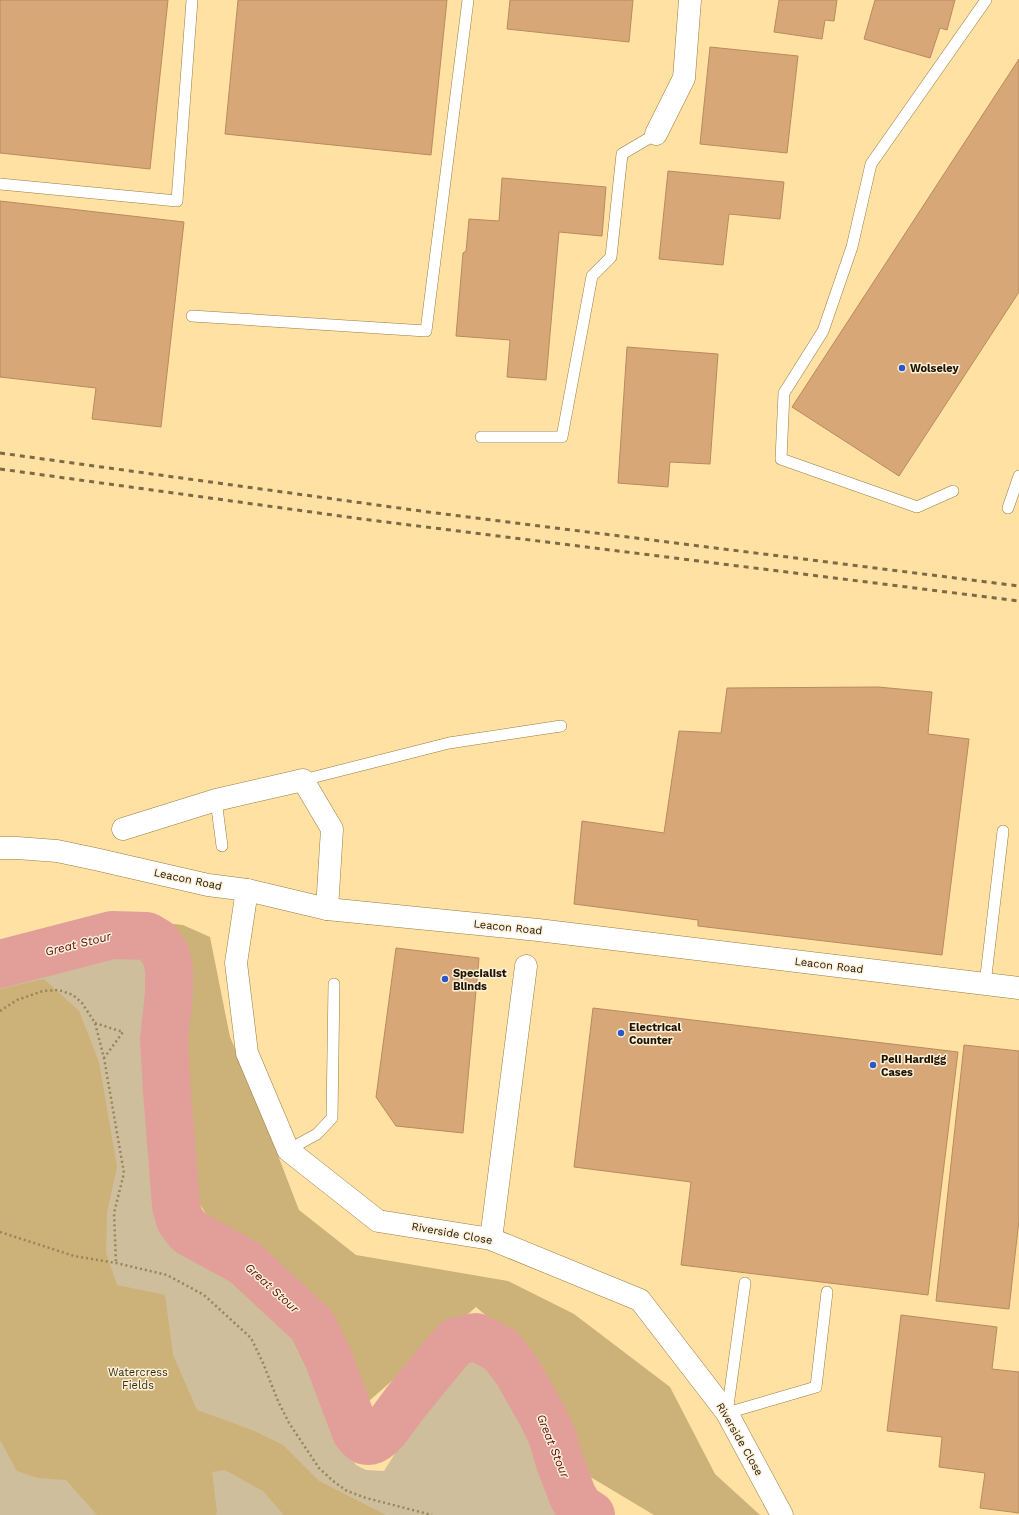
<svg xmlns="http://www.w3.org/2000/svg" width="1019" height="1515" viewBox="0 0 1019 1515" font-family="'Work Sans',sans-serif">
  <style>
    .green { fill: #cfbe9b }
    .forest { fill: #ccb178 }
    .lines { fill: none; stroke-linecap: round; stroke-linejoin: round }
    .river { stroke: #e29f9a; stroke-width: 48 }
    .building { fill: #d8a778; stroke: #b98a5c }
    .service-casing { stroke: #987c41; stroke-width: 12 }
    .minor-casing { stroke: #987c41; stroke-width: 23 }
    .tertiary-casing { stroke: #987c41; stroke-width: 23 }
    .path { stroke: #998459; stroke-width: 2.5; stroke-dasharray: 2 3; stroke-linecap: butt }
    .service { stroke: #fff; stroke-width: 11 }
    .minor { stroke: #fff; stroke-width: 22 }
    .tertiary { stroke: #fff; stroke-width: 22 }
    .rail { stroke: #7e6b46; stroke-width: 3; stroke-dasharray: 5 5; stroke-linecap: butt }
    .poi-dot { fill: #2b57c6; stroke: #fcf0d9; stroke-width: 1.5 }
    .labels { text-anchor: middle; stroke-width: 3; stroke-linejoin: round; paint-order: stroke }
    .poi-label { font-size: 11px; font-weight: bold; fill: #1f1400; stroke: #fcf0d9; text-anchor: start }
    .street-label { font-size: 11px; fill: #1f1400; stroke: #fcf0d9 }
    .park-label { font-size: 11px; fill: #372b11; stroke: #fcf0d9 }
    .water-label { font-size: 12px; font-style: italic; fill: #5b0c10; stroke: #fcf0d9 }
  </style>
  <rect width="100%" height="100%" fill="#ffe1a4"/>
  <path class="green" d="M120,945h11l12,4 8,7 5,13 1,15 -10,30 -2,53 5,32v33l12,80 7,18 5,10 9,7 51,25 43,36 31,37 14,33 13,46 21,41 10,5 18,1 34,-54 50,-64 13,-5 12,8 7,8 44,90 1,17 14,26 13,18h-572v-542l23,-6 40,-7z"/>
  <path class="forest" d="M165,923l18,2 27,12 20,100 20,46 49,127 57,45 152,26 66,33 96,73 45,87 45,41h-106l-72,-43 -30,-85 -45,-53 -31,-27 -107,94 -32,-68 -22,-37 -44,-36 -58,-33 -18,-32 -12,-83 -1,-167z
    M44,979l35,32 20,51 18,105 -10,45 -1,41 11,32 48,10 8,60 24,55 55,20 31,15 36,36 67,34h-102l-21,-24 -38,-21 -13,2 5,40 -1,3h-119l-31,-35 -28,-2 -21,-7 -17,-31v-451z"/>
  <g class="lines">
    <path class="river" d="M0,964l112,-29 35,1 10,6 9,13 3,14v24l-5,47 3,51 9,115 4,14 9,12 55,30 68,63 16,33 28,74c10,15 19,9 29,-2l20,-27 45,-55 7,-7 19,-4 25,13 16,21 25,44 10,21 8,27 13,34 7,11 11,7"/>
  </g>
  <path class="building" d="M0,0h168l-18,169 -150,-16z
    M238,0h209l-16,155 -206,-21z
    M510,0h123l-4,42 -122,-13z
    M779,0h58l-3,21 -9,-1 -3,19 -48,-7z
    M875,0h80l-8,30 -7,-2 -10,30 -66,-19z
    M710,47l88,9 -11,97 -87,-9z
    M1019,59v233l-120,184 -107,-69z
    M668,171l116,11 -4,37 -51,-5 -6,51 -64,-6z
    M502,178l104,9 -4,49 -43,-4 -13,148 -39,-3 3,-37 -54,-4 7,-83 3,-2 3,-32 30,2z
    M0,201l184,21 -23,205 -69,-8 4,-31 -96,-11z
    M627,347l91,7 -8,110 -40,-2 -2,25 -50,-4z
    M878,687l54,5 -4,42 41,5 -27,216 -244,-29v-6l-124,-16 8,-83 82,12 15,-102 42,2 6,-45z
    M396,948l83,10 -16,175 -67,-7 -20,-29z
    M593,1008l365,44 -30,243 -247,-30 10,-83 -117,-15z
    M964,1045l55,6v169l-10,89 -73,-8z
    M901,1315l96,12 -5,42 27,3v141l-39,-5 5,-35 -46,-6 3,-30 -55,-6z"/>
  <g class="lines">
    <g class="service-casing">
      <path id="service" d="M0,184l177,17 15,-201
        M192,316l234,15 42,-331
        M481,437h81l30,-161 19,-19 11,-103 34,-20
        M953,491l-36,16 -136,-48 3,-66 39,-62 29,-84 19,-83 115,-164
        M1008,508l11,-32
        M303,780l146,-37 112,-17
        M216,800l6,46
        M985,984l18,-153
        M288,1150l29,-16 15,-16 2,-134
        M745,1283l-18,130 89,-26 11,-95"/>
    </g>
    <g class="minor-casing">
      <path id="minor" d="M656,134l28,-56 6,-78
        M123,829l93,-29 87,-20 29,49 -5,80
        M247,890l-11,73 11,90 41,97 90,71 113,18 149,61 87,113 55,102
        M491,1239l35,-273"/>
    </g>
    <g class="tertiary-casing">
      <path id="tertiary" d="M0,848h17l40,3 38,8 113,26 39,5 80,19 211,21 481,58"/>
    </g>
    <path class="path" d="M0,1011l17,-11 26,-9 16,-1 14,5 9,8 13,20 9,35 20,115 -10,40 2,50
      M95,1023l28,9 -19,26
      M0,1232l74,24 42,7 51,12 37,20 47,43 12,25 15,38 11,22 30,45 14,13 14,10 19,7 66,17"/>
    <use href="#service" class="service"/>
    <use href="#minor" class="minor"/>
    <use href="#tertiary" class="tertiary"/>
    <path class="rail" d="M0,453l428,59 591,74
      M0,469l362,50 657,82"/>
  </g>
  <g class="poi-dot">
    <circle cx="902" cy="368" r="4"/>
    <circle cx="445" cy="979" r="4"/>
    <circle cx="621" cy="1033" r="4"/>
    <circle cx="873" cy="1065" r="4"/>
  </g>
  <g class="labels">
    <g class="poi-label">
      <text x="910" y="372">Wolseley</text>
      <text x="453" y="977">Specialist<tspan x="453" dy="13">Blinds</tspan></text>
      <text x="629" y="1031">Electrical<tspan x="629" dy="13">Counter</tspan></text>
      <text x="881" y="1063">Peli Hardigg<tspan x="881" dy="13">Cases</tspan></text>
    </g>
    <g class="street-label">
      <text transform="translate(188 879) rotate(12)" y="4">Leacon Road</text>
      <text transform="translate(508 927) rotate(6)" y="4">Leacon Road</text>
      <text transform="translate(829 965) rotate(7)" y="4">Leacon Road</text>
      <text transform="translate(452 1233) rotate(10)" y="4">Riverside Close</text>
      <text transform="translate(740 1439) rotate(60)" y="4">Riverside Close</text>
    </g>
    <g class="park-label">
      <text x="138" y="1376">Watercress<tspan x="138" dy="13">Fields</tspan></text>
    </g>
    <g class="water-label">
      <text transform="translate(78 944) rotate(-14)" y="4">Great Stour</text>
      <text transform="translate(272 1288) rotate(42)" y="4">Great Stour</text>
      <text transform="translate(553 1446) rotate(68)" y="4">Great Stour</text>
    </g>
  </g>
</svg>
